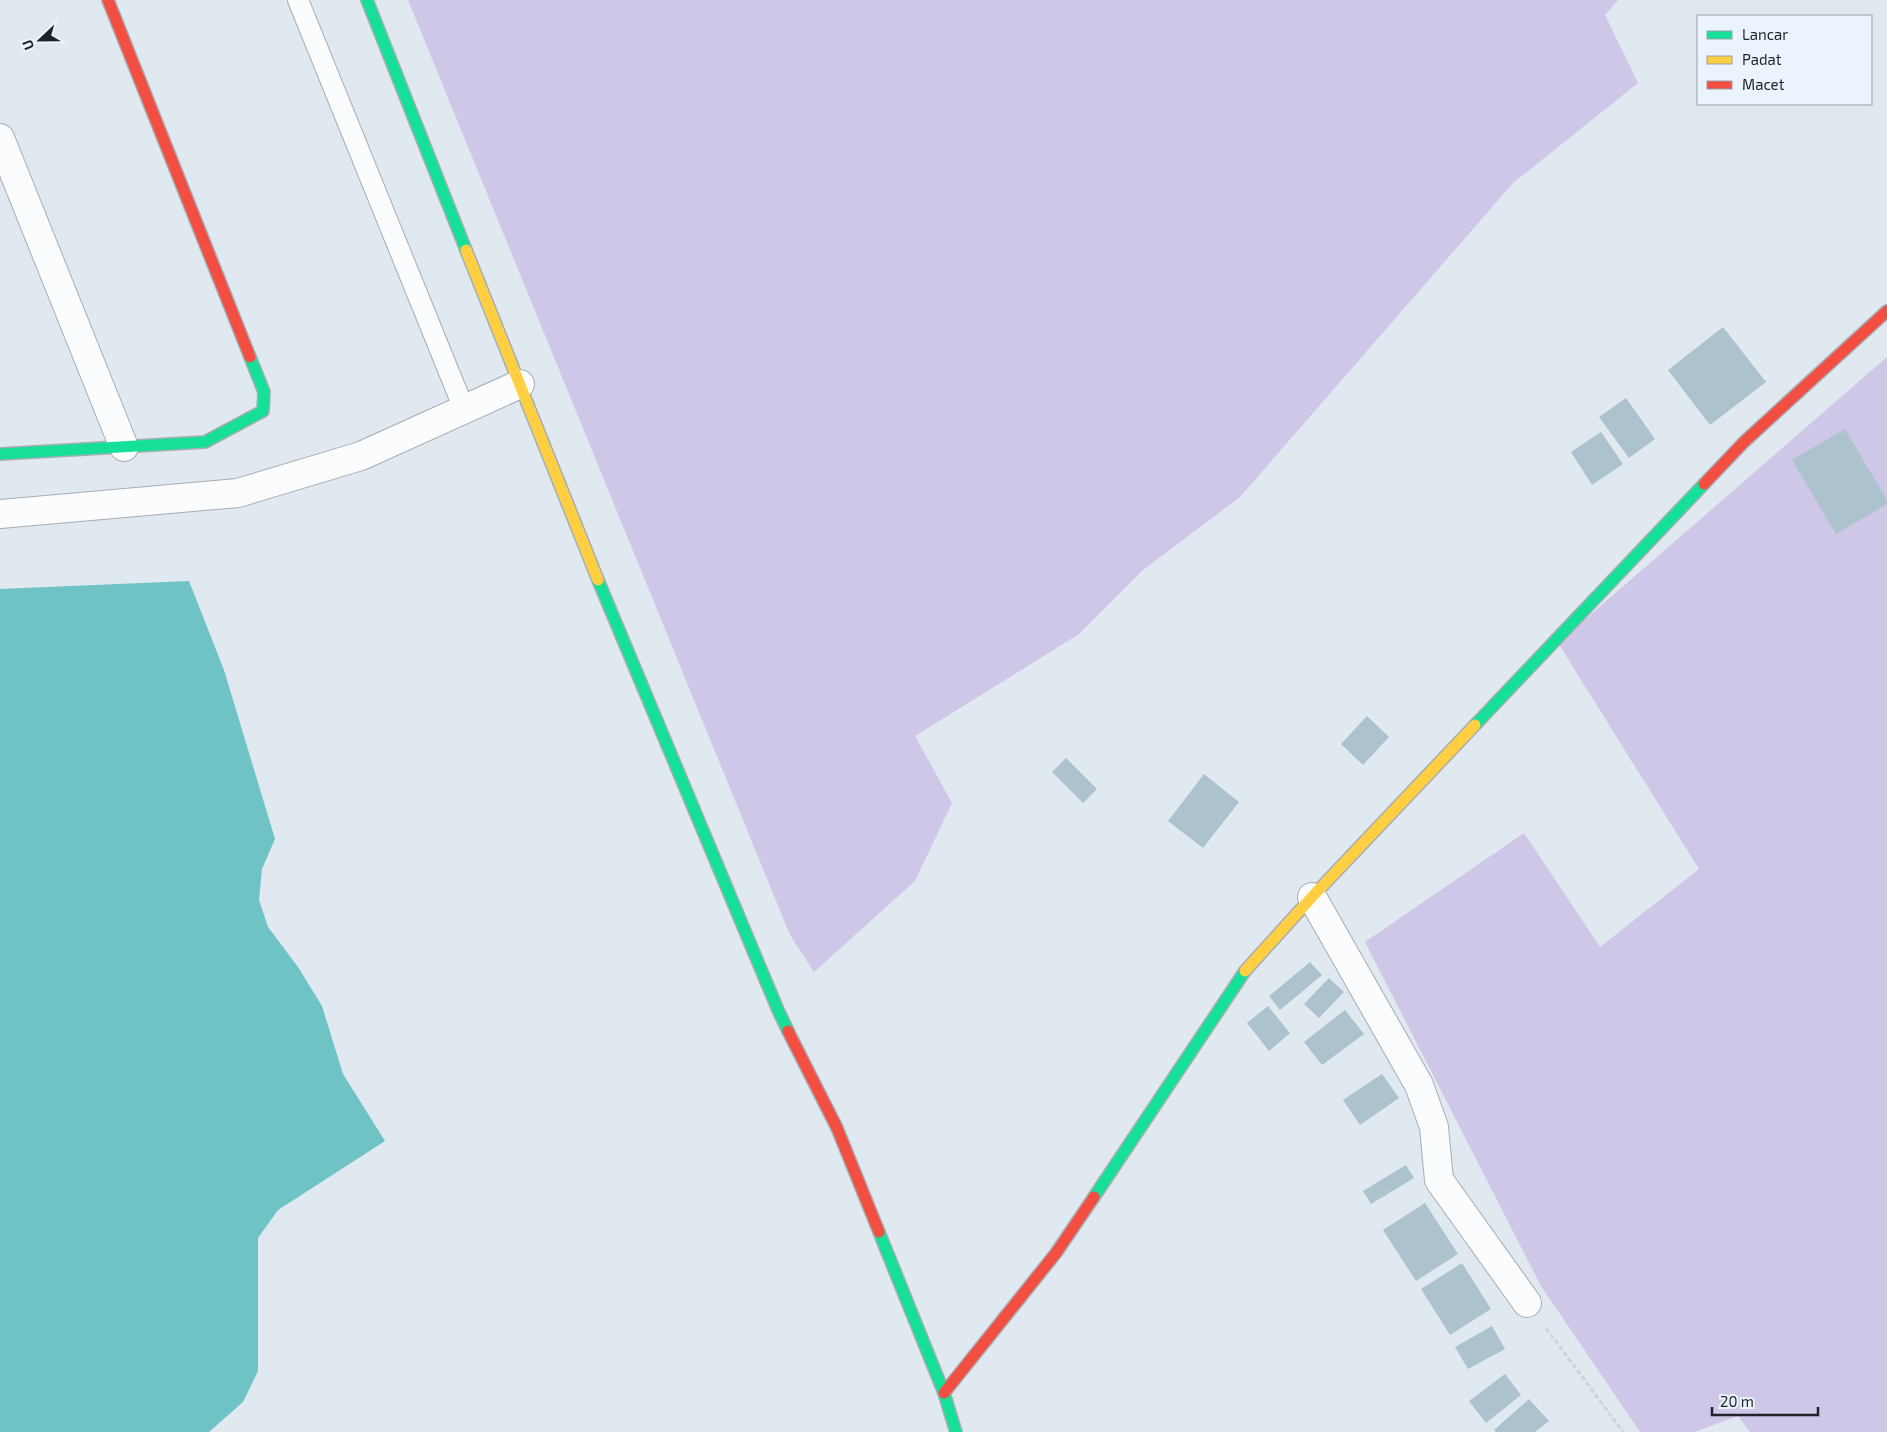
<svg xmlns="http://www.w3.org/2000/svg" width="1887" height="1432" viewBox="0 0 1887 1432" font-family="'Exo 2',sans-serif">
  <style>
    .green { fill: #cec7e7 }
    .water { fill: #6fc3c5 }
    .building { fill: #acc3cd }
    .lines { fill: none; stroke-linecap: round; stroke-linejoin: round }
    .lane-casing { stroke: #a7adb4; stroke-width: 22 }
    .street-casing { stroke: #a7adb4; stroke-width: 30 }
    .fast-casing { stroke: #a7adb4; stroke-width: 14 }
    .slow-casing { stroke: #a7adb4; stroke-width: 14 }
    .jam-casing { stroke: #a7adb4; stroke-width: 14 }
    .path { stroke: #d1d4d6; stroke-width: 3; stroke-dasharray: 5 2.5; stroke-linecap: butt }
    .lane { stroke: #fafcfd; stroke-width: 20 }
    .street { stroke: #fafcfd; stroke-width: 28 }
    .fast { stroke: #16e098; stroke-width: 11 }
    .slow { stroke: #ffcf43; stroke-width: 11 }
    .jam { stroke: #f24e42; stroke-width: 11 }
  </style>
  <rect width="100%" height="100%" fill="#e0e8f0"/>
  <path class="green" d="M408,0h1210l-13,15 33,68 -125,100 -273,314 -97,73 -64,64 -164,102 37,67 -37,78 -101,91 -24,-37z
    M1887,357v1075h-137l-12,-16 -43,16h-55l-99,-146 -176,-344 159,-109 76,114 99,-78 -141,-226z"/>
  <path class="water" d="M189,581l35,89 51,169 -13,30 -3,31 9,27 30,40 24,39 21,68 42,67 -107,69 -20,28v133l-15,31 -34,30h-209v-843z"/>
  <path class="building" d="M1723,327l43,55 -56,43 -42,-55z
    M1626,398l29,41 -26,19 -30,-41z
    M1845,429l42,71v4l-51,30 -44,-74z
    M1601,432l22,32 -31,21 -21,-33z
    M1367,716l22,21 -26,28 -22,-21z
    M1066,758l31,31 -14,14 -31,-31z
    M1204,774l35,28 -36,46 -35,-27z
    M1310,962l12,13 -42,35 -11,-14z
    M1329,978l15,14 -25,26 -15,-14z
    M1268,1006l22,27 -21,18 -22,-28z
    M1345,1010l19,24 -42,31 -18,-23z
    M1382,1074l17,24 -39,27 -17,-25z
    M1406,1165l8,13 -43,26 -8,-13z
    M1425,1203l33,51 -42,27 -33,-51z
    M1462,1263l29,46 -41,26 -29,-46z
    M1492,1326l13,23 -37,20 -13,-22z
    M1505,1374l16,21 -35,28 -17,-22z
    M1529,1399l20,22 -14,11h-39l-2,-2z"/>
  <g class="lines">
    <g class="lane-casing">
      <path id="lane" d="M298,0l166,409"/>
    </g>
    <g class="street-casing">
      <path id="street" d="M0,138l124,309
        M0,514l238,-21 123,-37 159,-72
        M1312,897l107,188 15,42 5,53 88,123"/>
    </g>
    <g class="fast-casing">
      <path id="fast" d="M367,0l99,250
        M0,454l205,-12 58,-31 1,-19 -14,-35
        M598,580l180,430 10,21
        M1475,725l229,-241
        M1094,1197l151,-226
        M879,1232l65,161 12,39"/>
    </g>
    <g class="slow-casing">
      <path id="slow" d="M466,250l132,330
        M1245,971l67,-74 163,-172"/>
    </g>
    <g class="jam-casing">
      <path id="jam" d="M108,0l142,357
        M1704,484l40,-42 143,-131
        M788,1031l49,97 42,104
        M944,1393l112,-140 38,-56"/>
    </g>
    <path class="path" d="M1546,1328l77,104"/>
    <use href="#lane" class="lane"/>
    <use href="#street" class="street"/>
    <use href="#fast" class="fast"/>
    <use href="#slow" class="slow"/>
    <use href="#jam" class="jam"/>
  </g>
  <rect x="1697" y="15" width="175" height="90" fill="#ebf4fd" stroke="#99a0a8"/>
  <rect x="1707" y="31" width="25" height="8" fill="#16e098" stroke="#99a0a8"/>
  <text x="1742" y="40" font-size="15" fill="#1d2328">Lancar</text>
  <rect x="1707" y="56" width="25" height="8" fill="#ffcf43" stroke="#99a0a8"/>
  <text x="1742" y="65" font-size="15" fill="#1d2328">Padat</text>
  <rect x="1707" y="81" width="25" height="8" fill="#f24e42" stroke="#99a0a8"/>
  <text x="1742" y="90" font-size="15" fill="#1d2328">Macet</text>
  <g transform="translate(40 40) rotate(248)" stroke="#ebf4fd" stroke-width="4" paint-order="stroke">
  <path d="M0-4L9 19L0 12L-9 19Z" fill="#1d2328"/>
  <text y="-8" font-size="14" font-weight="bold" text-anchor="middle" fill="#1d2328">U</text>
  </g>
  <path d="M1712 1407v8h106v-8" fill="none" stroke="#1d2328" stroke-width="2.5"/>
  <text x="1720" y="1407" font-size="15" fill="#1d2328" stroke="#ebf4fd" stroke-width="4" paint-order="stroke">20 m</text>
</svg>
